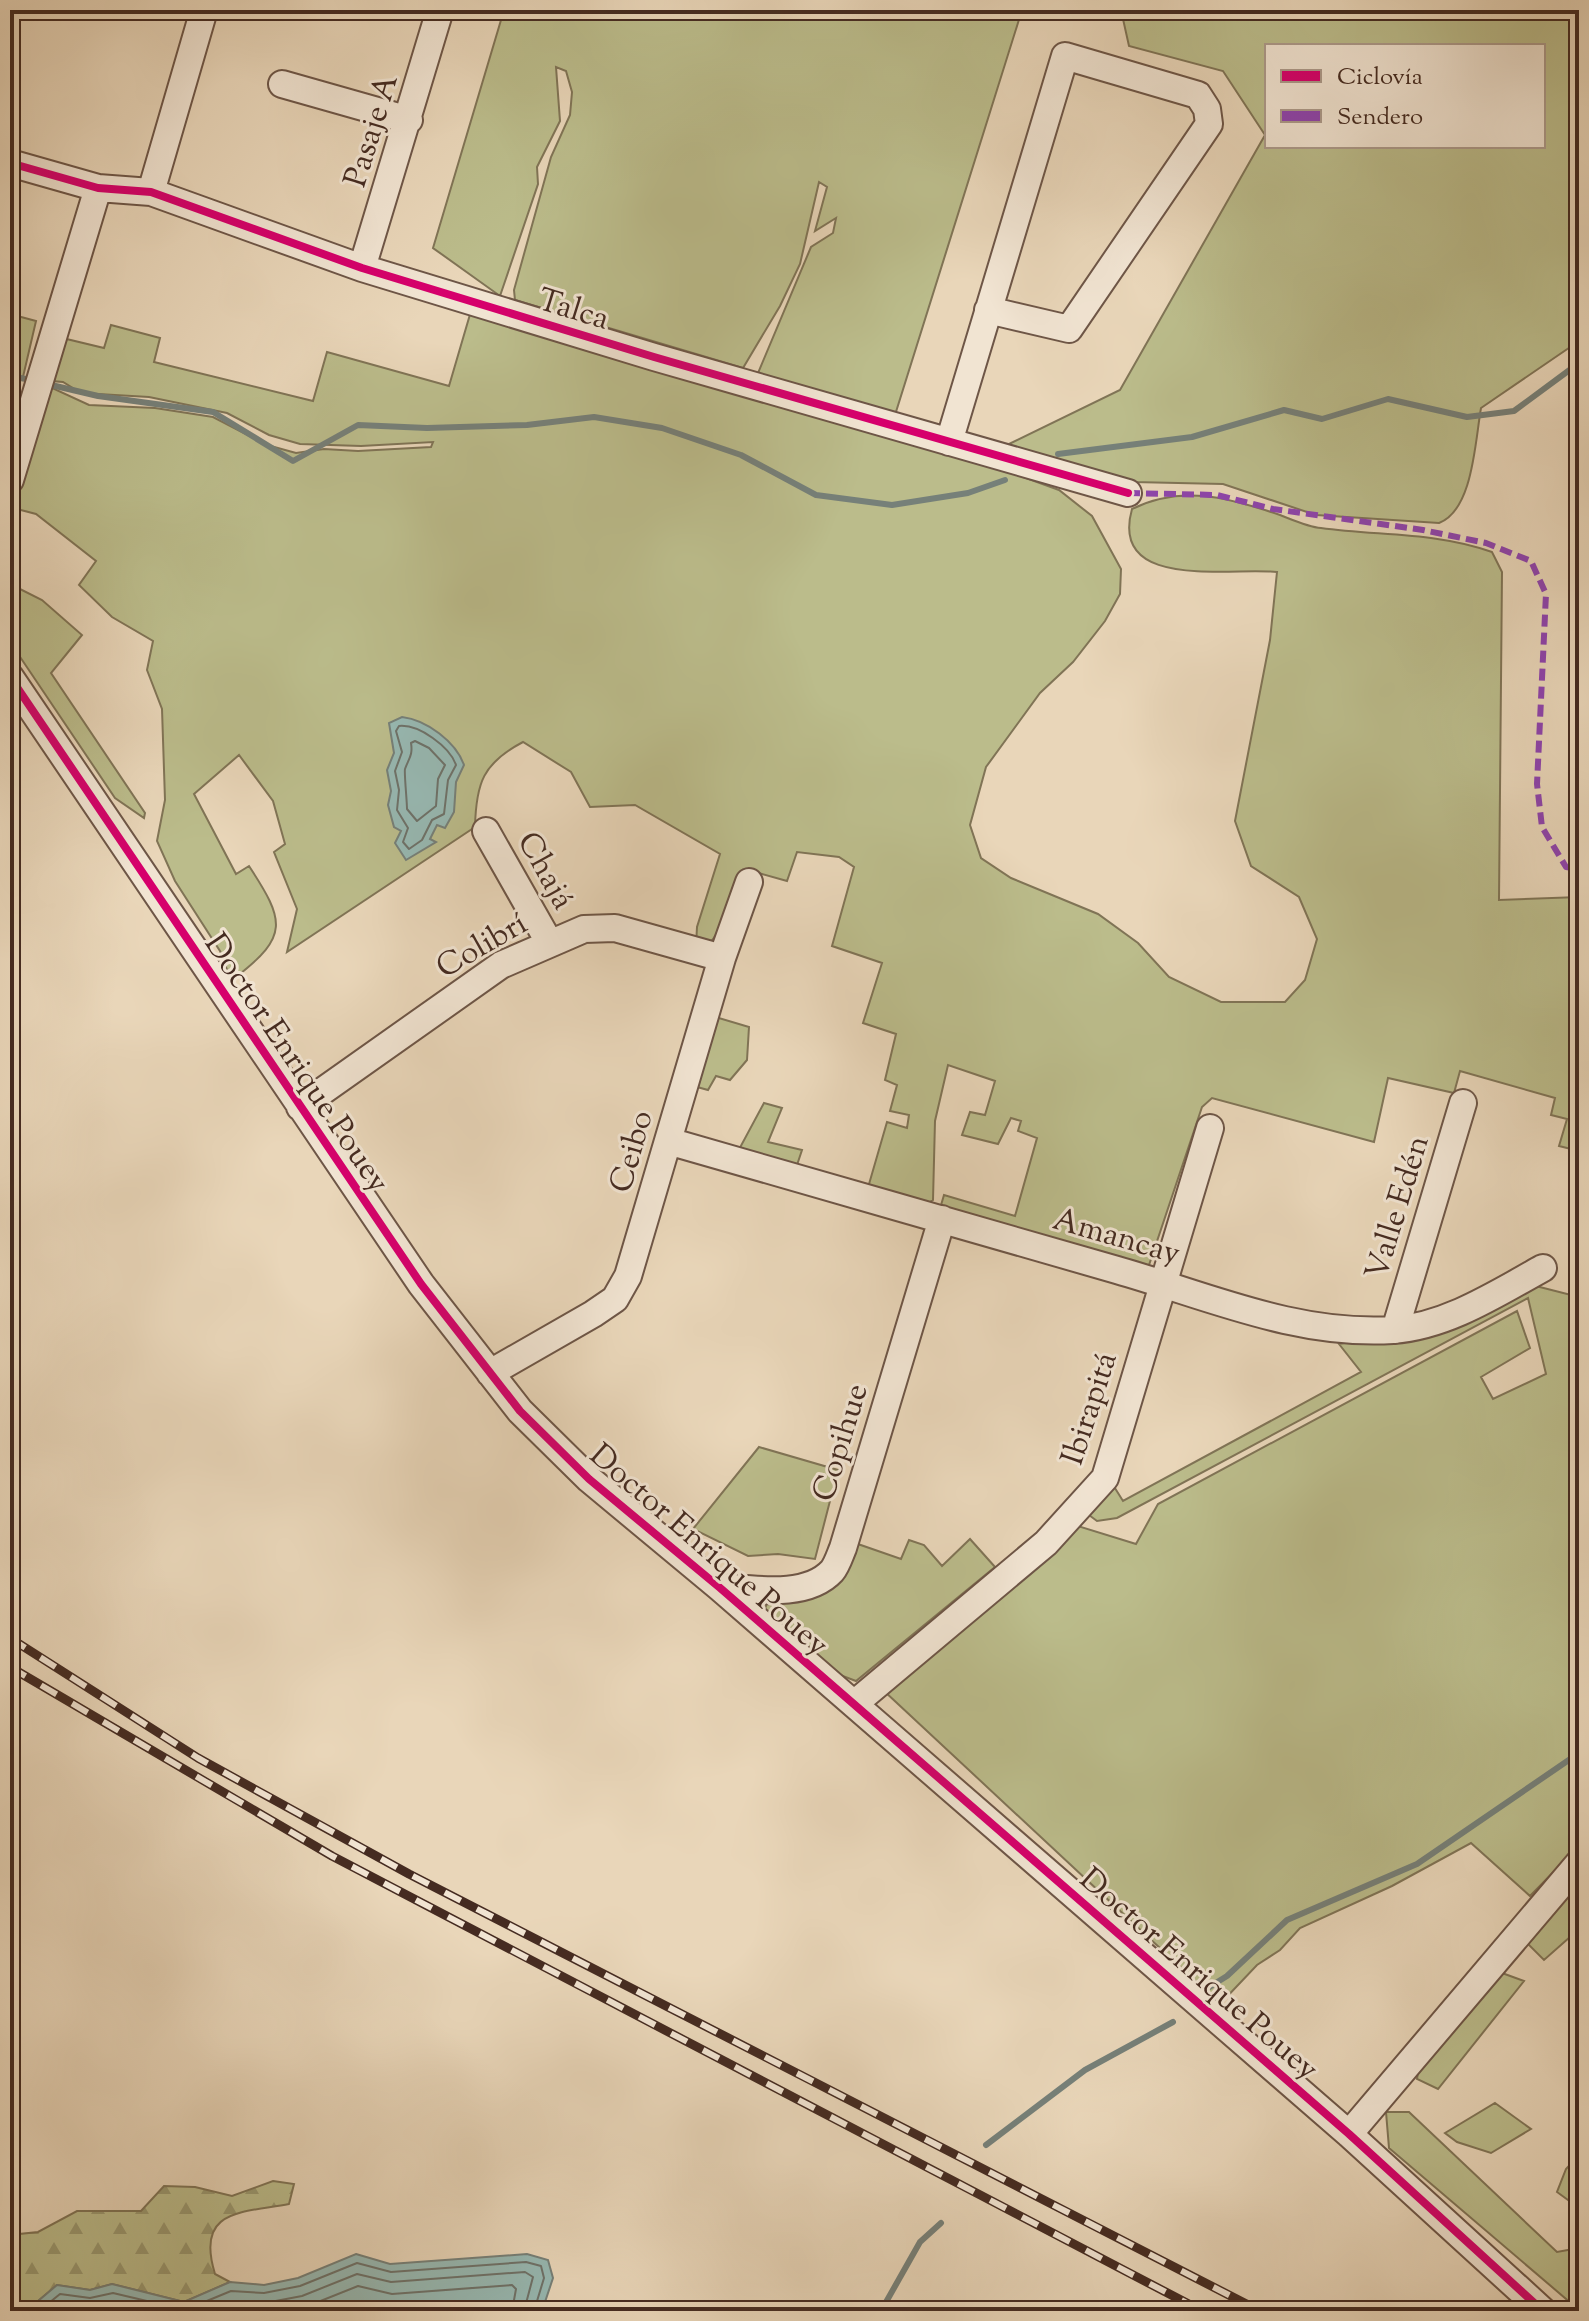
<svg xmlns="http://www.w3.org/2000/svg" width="1589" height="2321" viewBox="0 0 1589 2321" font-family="'Sorts Mill Goudy',serif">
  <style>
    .grass { fill: #bbbc8b; stroke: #807456; stroke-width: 2; fill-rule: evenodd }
    .forest { fill: url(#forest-firs); stroke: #807456; stroke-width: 2 }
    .water { fill: #97b9b3; stroke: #768079; stroke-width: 2 }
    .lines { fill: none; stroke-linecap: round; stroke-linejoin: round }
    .shore { stroke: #6e726a; stroke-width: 2 }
    .stream { stroke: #768079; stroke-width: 6 }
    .minor-casing { stroke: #6e5647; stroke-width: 30 }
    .minor { stroke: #f1e4d2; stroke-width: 26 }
    .rail-casing { stroke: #452b21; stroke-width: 9 }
    .rail { stroke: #f1e4d2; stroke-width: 6; stroke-dasharray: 18; stroke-linecap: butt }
    .quiet { stroke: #8e44ad; stroke-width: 6; stroke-dasharray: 12 6; stroke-linecap: butt }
    .cycleway-casing { stroke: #f1e4d2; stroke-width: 13 }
    .cycleway { stroke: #d6006c; stroke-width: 8 }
    .labels { text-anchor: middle; stroke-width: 6; stroke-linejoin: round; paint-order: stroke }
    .street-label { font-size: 32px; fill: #452b21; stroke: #f1e4d2 }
  </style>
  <defs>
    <pattern id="forest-firs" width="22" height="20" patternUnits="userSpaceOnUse" patternTransform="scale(2)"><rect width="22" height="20" fill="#bbbc8b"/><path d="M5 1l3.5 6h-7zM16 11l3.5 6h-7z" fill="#9a9971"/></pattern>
  </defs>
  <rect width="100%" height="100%" fill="#e9d6b9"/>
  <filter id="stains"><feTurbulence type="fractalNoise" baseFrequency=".0025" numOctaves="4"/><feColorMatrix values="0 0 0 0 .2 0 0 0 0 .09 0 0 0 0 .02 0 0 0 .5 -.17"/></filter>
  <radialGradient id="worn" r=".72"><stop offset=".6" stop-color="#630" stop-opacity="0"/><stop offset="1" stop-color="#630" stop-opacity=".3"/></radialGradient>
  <path class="grass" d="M504,10h518l-127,405 -137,-42 53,-126 22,-14 3,-15 -21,13 12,-44 -8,-5 -19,82 -20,42 -37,62 -228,-68 -1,-10 37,-133 19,-42 2,-23 -6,-21 -10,-4 4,54 -23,46 1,17 -38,112 -67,-48z
    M1121,10h458v331l-98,67c-6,34 -8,102 -42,115l-123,-8 -93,-31 -90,-2 -127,-28 3,-10 111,-54 145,-255 -42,-64 -94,-25zM1267,46h276v100h-276z
    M471,311l485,142 103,37 33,26 29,53 -1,25 -15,27 -32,41 -33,31 -54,74 -16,58 11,33 30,20 87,36 40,29 31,34 52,25h64l20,-22 12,-41 -18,-42 -48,-31 -16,-45 35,-181 7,-68c-47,-5 -168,19 -145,-63 50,-25 98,-11 148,6 13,5 28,12 41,13 58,8 116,4 171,24l10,20 -3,328 80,-3v254l-20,-5 8,-27 -16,-4 4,-17 -95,-27 -6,22 -66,-15 -14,64 -162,-44 -10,9 -54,161 -209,-56 5,-17 71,21 22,-78 -19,-7 3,-10 -10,-3 -13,26 -36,-9 8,-23 15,3 10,-34 -47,-16 -13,56 -2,79 -11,7 -55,-16 20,-69 20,6 2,-13 -19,-4 7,-26 -12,-5 11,-46 -33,-11 19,-60 -50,-17 22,-79 -15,-10 -42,-5 -10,29 -32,-9c-28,19 -27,58 -53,79l-6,-5 1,-19 23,-73 -85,-49 -45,2 -19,-35 -48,-30c-40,21 -47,41 -48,85l-188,125 10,-43 -23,-57 11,-8 -12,-43 -34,-46 -45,39 42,80 13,-8c36,55 40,70 -13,111l-7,-2 -9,-24 -45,-70 -18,-40 8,-41 -3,-91 -15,-39 6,-29 -41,-24 -33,-32 17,-24 -60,-47 -19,-5 -7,27v-66l38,-84 41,19 66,3 58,9 54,28 29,8 28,-4 34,2 73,-4 2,-5 -72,4 -61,-2 -31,-9 -42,-22 -78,-16 -68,-4 -18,-11 -23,-2 14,-44 50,12 7,-23 49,13 -6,24 159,39 14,-49 122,34z
    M10,314l26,7 -13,56 -13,-1z
    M10,584l32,16 40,35 -31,38 94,140 -1,5 -29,-20 -105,-156z
    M702,1013l47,14 -2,33 -17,20 -14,-4 -8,14 -29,-8z
    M764,1103l18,5 -14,34 34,8 -7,21 -59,-16z
    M1528,1284l51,13v549l-49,50 -59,-53 -79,43 -92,42 -20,22 -23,15 -37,39 -337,-314 195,-164 58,18 22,-40 359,-193 13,37 -49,29 12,22 53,-25 -18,-76 -411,220 -20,3 -16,-12 22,-40 20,32 238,-129 -22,-28 115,-22z
    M759,1447l79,23 -23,89 -37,-5 -30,2 -55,-27z
    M970,1539l25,28 -139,114 -16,-6 -75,-66 2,-6 20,-5 65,-56 49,17 8,-19 15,5 18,21z
    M1579,1882v47l-35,31 -16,-16z
    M1502,1973l22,8 -86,108 -21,-10 1,-7z
    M1495,2103l36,26 -40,24 -34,-11 -12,-9z
    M1386,2112h23l148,140 22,-4v62l-190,-162z
    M1577,2157l2,3v48l-22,-16 9,-23z"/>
  <path class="forest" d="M273,2181l21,3 -5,20c-48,9 -94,5 -74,70l15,8 -46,20 -72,-18 -22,6 -33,-5 -26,22 2,4h-23v-76l28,-3 39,-21h64l23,-25 31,1 37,9z"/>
  <path class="water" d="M402,717c25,3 54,25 62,48l-8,17 -2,30 -9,16 -8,-3 -7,14 6,3 -30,18 -11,-17 6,-12 -7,-4 -6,-22 3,-14 -4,-21 7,-17 -5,-30z
    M356,2254l34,10 137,-10 21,6 5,18 -11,33h-509l-2,-4 26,-22 33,5 22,-6 72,18 46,-20 34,3 34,-7z"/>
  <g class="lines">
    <path class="shore" d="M399,726c20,-2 51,21 57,39l-8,15 -4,34 -12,6 -10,20 -13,9 -6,-7 5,-14 -11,-18 2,-20 -4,-19 7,-19 -6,-21z
      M415,741l14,7 16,17 -7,14 -2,27 -19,15 -10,-12c0,-8 -3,-37 -2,-40 4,-11 8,-14 6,-26z
      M39,2311l21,-17 30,4 23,-5 72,17 46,-19 33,2 36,-7 57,-23 34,9 135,-10 15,4 3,12 -10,33
      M54,2311l9,-6 27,3 23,-5 33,8
      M208,2311l25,-10 32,2 37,-7 55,-22 34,8 134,-10 8,5 -9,34
      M281,2311l27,-5 50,-20 34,8 120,-9 4,4 -4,22"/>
    <path class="stream" d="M10,376l21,4
      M47,384l51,12 115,16 80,49 65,-36 69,3 100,-3 67,-8 68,11 79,27 75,40 76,10 76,-12 37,-13
      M1058,454l134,-17 92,-27 38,9 66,-20 79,18 47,-6 65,-48
      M1203,1991l24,-15 60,-56 130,-56 162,-111
      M986,2145l99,-75 88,-48
      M881,2311l39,-69 21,-19"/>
    <g class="minor-casing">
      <path id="minor" d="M282,84l127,36
        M10,163l88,25 53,4 211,76 292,89 474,136
        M151,192l53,-182
        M362,268l78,-258
        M949,442l116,-386 133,39 9,14 2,15 -140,205 -81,-19
        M10,480l88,-292
        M10,677l411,607 99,127 69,68 130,108 630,547 194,177
        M486,831l63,111
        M300,1107l201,-142 83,-36 31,-1 107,30
        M668,1141c150,43 299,86 449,129 91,26 179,66 276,60 54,-4 103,-36 150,-62
        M1395,1330l68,-227
        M490,1373l103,-59 22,-15 13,-23 94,-318 27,-76
        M719,1587c34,2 87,12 113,-16 5,-6 8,-16 11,-23l99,-329
        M854,1704l192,-161 59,-65 105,-350
        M1349,2134l230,-271"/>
    </g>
    <use href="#minor" class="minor"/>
    <g class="rail-casing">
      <path id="rail" d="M10,1638l188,120 211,116 851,437
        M10,1667l322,189 870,455"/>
    </g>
    <use href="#rail" class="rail"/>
    <path class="quiet" d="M1128,493l89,2 56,14 150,21 63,13 45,18 15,33 -9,190 5,43 24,40 13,2"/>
    <g class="cycleway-casing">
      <path id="cycleway" d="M10,163l88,25 53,4 211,76 292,89 474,136
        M10,677l411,607 99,127 69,68 130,108 630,547 194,177"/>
    </g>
    <use href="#cycleway" class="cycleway"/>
  </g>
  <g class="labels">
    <g class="street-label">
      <text transform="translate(370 130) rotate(-73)" y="11">Pasaje A</text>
      <text transform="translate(574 308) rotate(17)" y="11">Talca</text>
      <text transform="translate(547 870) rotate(61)" y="11">Chajá</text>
      <text transform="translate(481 944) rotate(-30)" y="11">Colibrí</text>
      <text transform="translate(298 1062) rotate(56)" y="11">Doctor Enrique Pouey</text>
      <text transform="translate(630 1151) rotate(-74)" y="11">Ceibo</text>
      <text transform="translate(1396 1207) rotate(-73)" y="11">Valle Edén</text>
      <text transform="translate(1117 1235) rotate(16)" y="11">Amancay</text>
      <text transform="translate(1088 1408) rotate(-72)" y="11">Ibirapitá</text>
      <text transform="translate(839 1442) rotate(-73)" y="11">Copihue</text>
      <text transform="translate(710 1549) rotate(41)" y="11">Doctor Enrique Pouey</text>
      <text transform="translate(1200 1973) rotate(41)" y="11">Doctor Enrique Pouey</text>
    </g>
  </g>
  <rect width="1589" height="2321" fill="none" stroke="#e9d6b9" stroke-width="40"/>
  <rect x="12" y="12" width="1565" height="2297" fill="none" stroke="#452b21" stroke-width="4"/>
  <rect x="20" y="20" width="1549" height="2281" fill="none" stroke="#452b21" stroke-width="2"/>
  <rect x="1265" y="44" width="280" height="104" fill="#f1e4d2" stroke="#ac9a8b" stroke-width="2"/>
  <rect x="1281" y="70" width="40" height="12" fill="#d6006c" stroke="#ac9a8b" stroke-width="2"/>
  <text x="1337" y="84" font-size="24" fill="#452b21">Ciclovía</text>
  <rect x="1281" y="110" width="40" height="12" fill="#8e44ad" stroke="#ac9a8b" stroke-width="2"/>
  <text x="1337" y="124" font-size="24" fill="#452b21">Sendero</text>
  <rect width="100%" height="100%" filter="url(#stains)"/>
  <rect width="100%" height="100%" fill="url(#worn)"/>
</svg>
